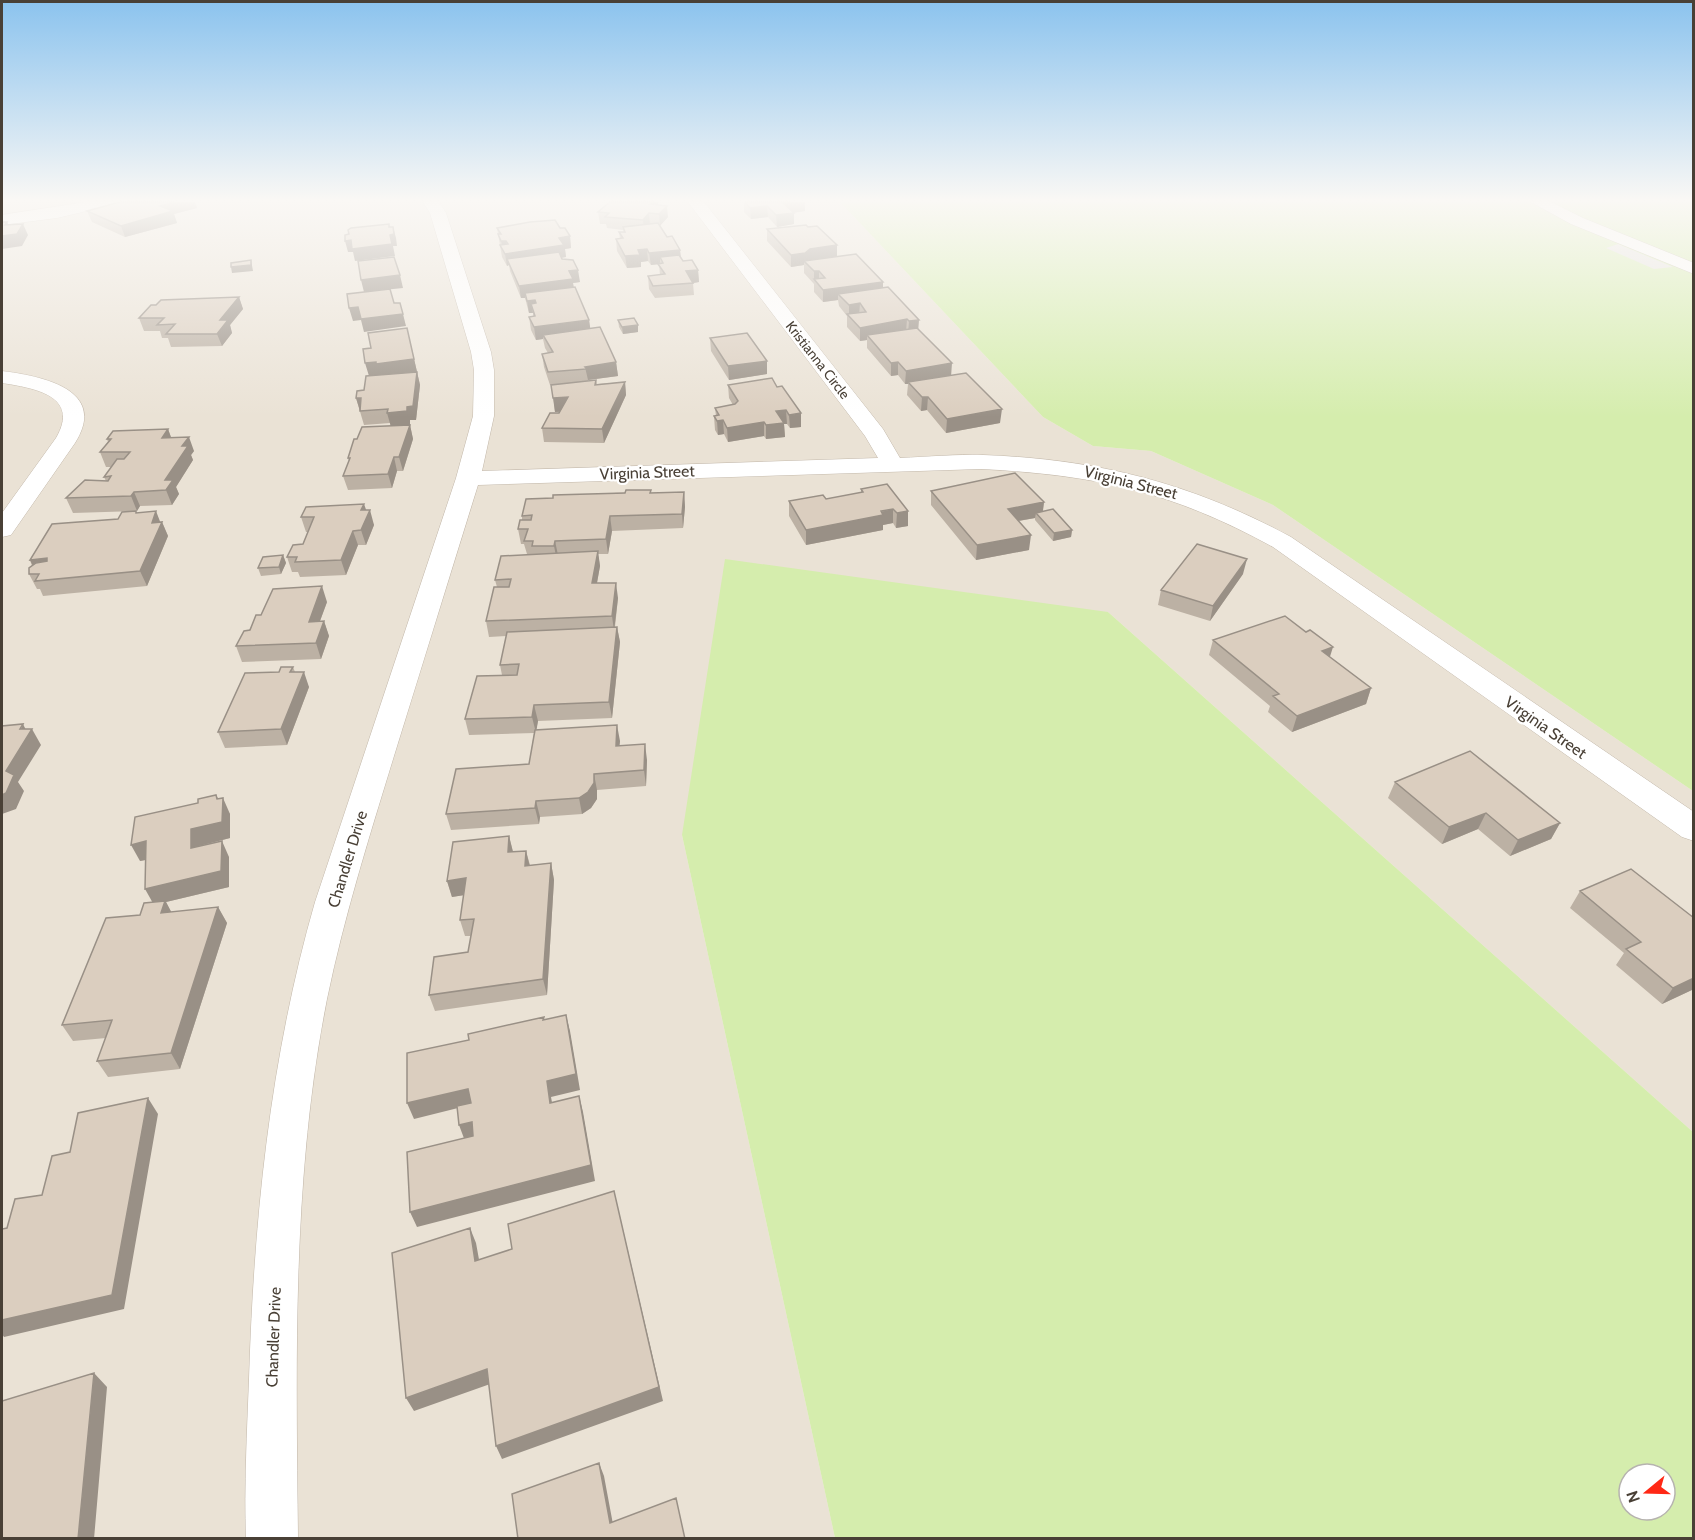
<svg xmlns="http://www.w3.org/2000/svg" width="1695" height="1540" viewBox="0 0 1695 1540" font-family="Cabin,sans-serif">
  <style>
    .residential { fill: #eae2d5 }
    .green { fill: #d5edad; fill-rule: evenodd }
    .parking { fill: #e6e3e0 }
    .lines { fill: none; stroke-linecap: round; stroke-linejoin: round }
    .minor-casing { stroke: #c2b7a9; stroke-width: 1 }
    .minor { fill: #fff; fill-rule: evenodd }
    .wall { fill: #bcb1a4 }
    .shaded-wall { fill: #999086 }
    .building { fill: #dbcebf; stroke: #999086; stroke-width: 1.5 }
    .labels { text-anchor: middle; stroke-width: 4.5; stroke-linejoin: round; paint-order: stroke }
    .far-street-label { font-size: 14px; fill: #494036; stroke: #fff }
    .street-label { font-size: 16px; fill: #494036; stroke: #fff }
  </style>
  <rect width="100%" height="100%" fill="#f5f0e8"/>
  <path class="residential" d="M2,202h838l203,215 50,29 58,5 122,54 420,286v341l-585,-520 -426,223 153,703h-833z"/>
  <path class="green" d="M840,202h853v589l-420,-286 -122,-54 -58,-5 -50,-29z
    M725,559l383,53 585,520v406h-858l-153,-703zM1629,1474h36v36h-36z"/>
  <path class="parking" d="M1618,244l55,23 -19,2 -48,-21z"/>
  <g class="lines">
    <g class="minor-casing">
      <path id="minor" d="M86,202h28l-2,3 -55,13 -55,7v-10z
        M423,202h16l7,11 45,139 3,18v46l-12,55 396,-13 -13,-22 -177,-234h16l179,227 17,29c28,-1 56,-4 83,-3 114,4 208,28 308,82l403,275v29l-12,-4 -409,-290c-102,-56 -177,-72 -292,-78l-503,16c-27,86 -53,172 -80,258 -26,85 -53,169 -71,256 -35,176 -31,360 -29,539h-52c-2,-52 1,-106 3,-159 5,-161 21,-321 66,-477l141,-424 17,-62 1,-46 -3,-18 -41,-139z
        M1531,202h20l32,16 111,45v11l-123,-50z
        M2,371c39,5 107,18 73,72l-64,92 -9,2v-24l54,-75c25,-43 -23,-50 -54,-55z"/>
    </g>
    <use href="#minor" class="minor"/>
  </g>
  <path class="wall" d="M195,202l2,6 -23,6 3,9 -52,14 -33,-15 -5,-11z
    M610,202h48v3l10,12 -8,8 7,12 13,13 1,7 2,4 15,9 1,12 -6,1 1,12 -39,3 -6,-9 -1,-13 12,-1 -1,-11 -8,1 -3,-4 -7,1v5l-14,1 -10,-17 -1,-12h4l-1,-7h5l-1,-2 -16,-2 -1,-4h-6l-2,-12z
    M744,202h61v9l-12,2 1,11 -17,3 -9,-10 -17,2 -7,-7z
    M808,227l29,18v11l46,26v6l35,41 33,46 49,48 -54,10 -19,-23 -6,1 -14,-16 1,-11h-3l-7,-9 -7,1 -24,-28v-8l-7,1 -13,-14v-11l-8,-10 -1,-6 -15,2 -9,-10v-8l-10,-11v-8l-13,2 -24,-26v-12z
    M497,228h63l10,8 1,12 -6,1 1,8 -4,1 18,24 -7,1 1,4 15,33 1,9 26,33 2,14 -30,4v1l8,-1 1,4 28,-2 1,13 -22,48 -60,-1 -2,-14 17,-16h-4l-3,-27h-2l-6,-18 -2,-13 6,-1 -3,-5 -2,-9 -7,1 -5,-10 -2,-13 4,-1v-3h-4l-4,-15h-4l-11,-27 -1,-6 -2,1 -5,-9z
    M239,297l4,12 -13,16 2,8 -10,13 -51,1 -3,-9h-6l-2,-7h-16l-5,-13z
    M618,320l20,5v7l-15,2 -4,-7z
    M407,328l13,57 -4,35h-6v5l3,14 -10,32h-6l-5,17 -44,2 -5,-14 6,-15 -1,-3 9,-19 34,-13 -1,-3 -26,2 -8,-27 8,-8 5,-14 2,-28z
    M710,338l57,36 -38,6 -18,-29z
    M728,385l49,2 24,26v14l-11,1 -3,-4h-3l1,13 -19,2 -2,-3 -36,6 -4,-8 -6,1 -3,-5 -1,-14h2l-1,-8 18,-3 -4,-7z
    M168,429l3,8 23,14 -3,4 2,5 -17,27 3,7 -7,11 -32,1 -3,5 -64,2 -7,-15 40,-17 -2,-4 7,-10h-5l-6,-15 8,-10 -1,-3z
    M887,484l21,42 -12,2 -3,-5 -10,2v5l-77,15 -17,-29v-15l37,-2 35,-6v-4z
    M651,490v3l33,-1 1,15 -2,21 -71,3 -4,23h-10l2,12 -3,17 21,15 -3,29h2l3,15 -8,76 -74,3 -2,9 84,11 -1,4 28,15 -1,26 -49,4v9l-6,9 -9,6 -42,3 -1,7 -88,6 -5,-16 83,-50 5,-31 -65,2 -4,-16 37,-44 -2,-10 6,-29 -17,1 -3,-16 11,-34 -2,-7 32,-26 -3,-10h-3l-3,-15 4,-9v-4l31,-18z
    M931,491l113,11 -1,9 29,19 -1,7 -18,4 -18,-21v-2l-16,3 10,29 -53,10 -45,-55z
    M366,510l8,15 -8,20h-8l-12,30 -46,2 -2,-5h-6l-5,-15 16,-13 5,-12h-2l-5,-15z
    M137,513l23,9h2l6,14 -21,50 -104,10 -3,-7h-3l-8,-15 3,-8 -2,-6 88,-41z
    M283,555l3,8 -5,11 -20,2 -3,-8z
    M1243,574l-33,47 -52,-16 3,-15z
    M327,602l-7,19h4l5,15 -8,23 -79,3 -6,-16 25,-31z
    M1213,640l117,17 41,31 -5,16 -74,28 -24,-20 2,-6 -61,-51z
    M293,667l2,5 14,15 -22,58 -62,3 -7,-16 61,-60z
    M1395,782l165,41 -9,16 -41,17 -32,-27 -36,15 -54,-46z
    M216,795l2,4 12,15v24l-31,8 30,11v30l-63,15 5,10 47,-5 9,16 -47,146 -72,8 -11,-16 9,-23 -33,3 -11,-16 78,-110 12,-13 -6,-42 -6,1 58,-58z
    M509,836l4,16 13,-1 4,14 21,-2 3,17 -7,115 -112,16 -6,-16 39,-43 3,-16h-6l-5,-16 4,-25 -12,2 -5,-16z
    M1580,891l114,27v71l-32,15 -46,-39 8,-12 -54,-45z"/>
  <path class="shaded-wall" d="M175,202h23h-3l2,6 -23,6 3,9 -52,14 -4,-11 39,-20z
    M653,202h5v7l-8,-5z
    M791,202h14v9l-21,3 -1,-11z
    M667,206l1,11 -8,9 -1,-12z
    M767,206l1,11 -17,2 -1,-11z
    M649,213l1,12 -6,6 -1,-11z
    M794,213v11l-17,3 -1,-12z
    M7,222l5,11 11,-9 5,11 -6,11 -20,3v-13z
    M389,224l2,11 2,-8 3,11 1,8h-4l2,10 -40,5 -2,-9h-5l-3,-11z
    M570,236l1,12 -6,1 1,8 -56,8 -3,-6 2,6 -2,1 -2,-12 54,-16z
    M501,241h5l2,11 -5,-2z
    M837,245v12l-33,4v4l-13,2v-12l19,-6z
    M647,249l1,12 -7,1v5l-14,1 -2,-12 13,-6z
    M680,250l1,11 -21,-4v7l-9,1 -2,-12z
    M251,260l2,11 -21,2 -1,-6z
    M578,270l2,12 -7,1 1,9 -49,1v5h-4l-2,-12 50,-15z
    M698,270l1,12 -12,2 -1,-13z
    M814,271h5v12l-5,-4z
    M400,275l3,13 -39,4 -3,-12z
    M883,282v12h-45v6l-15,2v-12z
    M239,297l4,12 -13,16 2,8 -10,13 -5,-12 3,-14z
    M535,300l2,12 -6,-8 2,9h-4l-2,-12z
    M860,303l-1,13h-10v-11z
    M358,307l38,7h7l3,12 -42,6 -3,-12 -8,1 -4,-13z
    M907,319l-1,13 -39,3v5l-7,1v-13z
    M589,320l2,13 -48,2v4l-7,1 -2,-13z
    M919,320l-1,13 -10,1 1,-13z
    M638,325v7l-15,2 -1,-7z
    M407,328l13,57 -4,35h-6v5l-19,2 -4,-14 20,-6 -38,-31 -4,-13z
    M767,361v13l-38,6 -1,-14z
    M616,362l2,14 -30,4 -3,-13z
    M898,362v13l-7,1v-13z
    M952,363l-1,14 -43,5v2h-3l1,-13z
    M625,382l1,13 -22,48 -2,-14z
    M568,397l2,14 -15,1 -2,-14z
    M922,397h6l-1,13 -6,1z
    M356,398h5l-1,13z
    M1002,409l-2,14 -54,10 1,-14z
    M786,410l1,14h-3l1,13 -19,2v-14l10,-14z
    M801,413v14l-11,1 -1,-13z
    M723,420l1,14 -6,1 -1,-14z
    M764,422v14l-36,6 -1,-14z
    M410,425l3,14 -10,32 -4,-14z
    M168,429l5,14 -11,-5z
    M189,437l5,14 -3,4 2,5 -17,27 3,7 -7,11 -6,-15 -1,-10 17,-34z
    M394,457l3,14 -5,17 -4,-14z
    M134,492l6,14 -3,5 -6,-15z
    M684,492l1,15 -2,21 -1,-14z
    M1044,502l-2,15 -6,-4 -1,5 -29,5 2,-14z
    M364,504l4,11 2,-5 4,15 -8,20 -5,-15v-20z
    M893,509v14l-10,2v5l-77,15v-15z
    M156,511l5,13 1,-2 6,14 -21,50 -7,-15 12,-48z
    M908,511v15l-12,2 1,-15z
    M610,516l2,15 -4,23 -2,-15z
    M1072,530l-1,7 -18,4 1,-8z
    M353,531l5,14 -12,30 -5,-15z
    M1031,535l-2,15 -53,10 1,-15z
    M555,541l3,14 -1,6 -3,-15z
    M598,551l2,15 -6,33 -2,-16z
    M283,555l3,8 -5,11 -2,-7z
    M47,558l8,16h-18l-7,-14z
    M1247,559l-4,15 -33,47 3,-15z
    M616,583l2,15 -4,33 -2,-15z
    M322,586l5,16 -13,35 -5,-15z
    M324,621l5,15 -8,23 -5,-16z
    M617,627l3,15 -8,76 -3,-16z
    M1333,647l-5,16 -6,-12z
    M304,672l5,15 -22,58 -6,-16z
    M1371,688l-5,16 -74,28 5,-16z
    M534,705l4,16 -2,12 -4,-16z
    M23,724l5,10 4,-5 9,16 -23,37 6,9 -8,18 -14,5v-19l4,-24z
    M617,725l3,16 -2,21 -2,-16z
    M645,744l2,16 -1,26 -2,-16z
    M594,774l3,16v9l-6,9 -9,6 -3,-16z
    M216,795l7,13v-10l7,16v24l-39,10v-19l26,-30z
    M536,801l4,16 -1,7 -4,-16z
    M1486,813l-8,16 -36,15 7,-17z
    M1560,823l-9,16 -41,17 8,-16z
    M509,836l4,16h-5z
    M146,841l9,17 -15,3 -9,-16z
    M222,841l7,16v30l-63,15 8,15 -4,12 -16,-24 -9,-16z
    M526,851l4,16 -5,-1z
    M551,863l3,17 -7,115 -4,-16z
    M466,878l5,16 -19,3 -5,-16z
    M218,907l9,16 -47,146 -9,-16z
    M1694,978v11l-32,15 11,-16z
    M566,1015l4,16 10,59 -29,7 4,22 -5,-16 -3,-22z
    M468,1089l6,15 -60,15 -7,-16z
    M579,1096l4,16 12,69 -178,46 -7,-15z
    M148,1098l10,16 -34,195 -120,28 -2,-3v-14z
    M472,1122l6,16 -13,3 -6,-16z
    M614,1191l49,210 -161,58 -6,-13z
    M470,1228l6,15 6,33 -7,-15z
    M487,1369l6,14 -79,28 -8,-13z
    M94,1373l13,14 -13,152h-16z
    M599,1463l5,13 11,59 -5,-12z"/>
  <path class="building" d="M120,202h55l-15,4 13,5 -52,15 -34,-15z
    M610,202h43l-3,2 17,2 -8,8 -10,-1 -6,7 -38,-3 4,-4 -11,-1z
    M745,202h46l-8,1 11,10 -18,2 -9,-9 -17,2z
    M555,220l5,8h5l5,8 -11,2 5,7 -59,9 -5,-9 8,-1 -2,-3h-5l-3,-7h3l-4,-6 33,-6z
    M2,222h5l-2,3 18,-1 -6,10 -15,2z
    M658,223l9,14 5,-1 8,14 -31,3 -2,-4 -9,1 2,5 -15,1 -9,-17 7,-1 -4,-6h6l-2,-5z
    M389,224v3h4l1,7 -4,1 2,9 -40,5 -1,-9 -6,1v-6l4,-1 -1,-4 3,-2z
    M806,225l2,2 9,-1 20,19 -27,4 -5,4 -14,2 -24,-26z
    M559,252l3,7 11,1 5,10 -9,1 4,8 -54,7 -12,-27z
    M856,254l27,28 -60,8 -9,-11 11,-1 -6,-7h-5l-10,-10z
    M679,255l4,6 9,-1 6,10 -12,1 7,12 -40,3 -5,-10 17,-2 -7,-10 5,-1 -3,-6z
    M394,257l6,18 -39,5 -3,-19z
    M251,260v5l-20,2v-4z
    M575,287l14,33 -55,7 -5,-10 6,-1 -4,-12 5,-1 -1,-3 -8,1 -2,-8z
    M888,287l31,33 -10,1 -2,-2 -47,9 -13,-14 19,-2 -6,-9 -11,2 -11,-11z
    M390,289l4,14h6l3,11 -42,5 -3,-12 -9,1 -2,-14z
    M239,297l-19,23h8l-11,14h-51l9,-10 -18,1 7,-7h-25l12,-13h5l5,-5z
    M634,318l4,7 -16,2 -4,-7z
    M600,327l16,35 -31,5 2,2 -39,3 -6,-18 11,-2 -10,-17z
    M407,328l7,31 -38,5v-2l-11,1 -2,-14 8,-1 -3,-15z
    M917,328l35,35 -46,8 -8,-9 -7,1 -24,-28z
    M747,333l20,28 -39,5 -18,-28z
    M417,372l-4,34 -6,1v4l-20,2 1,-4 -28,2 1,-13h-5l1,-7 7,-1 2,-14z
    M966,373l36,36 -55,10 -19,-22h-6l-14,-15z
    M772,378l5,9 5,-1 19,27 -12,2 -3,-5 -10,1 8,12 -18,2 -2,-3 -37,6 -4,-8 -6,1 -3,-5 5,-1 -4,-7 20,-4 3,-3 -10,-16z
    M596,380l-1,5 30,-3 -23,47 -60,-1 8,-15h9l9,-16 -15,1 -2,-13z
    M410,425l-11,32h-5l-6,17 -45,2 7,-18h-2l6,-19h3l5,-12z
    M168,429l-6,9 27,-1 -7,9h6l-23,34h8l-7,10 -32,2 -3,4 -65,2 19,-18 23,1 3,-5 -7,1 13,-18h7l6,-7h-30l11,-13h-4l6,-8z
    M1015,473l29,29 -36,7 23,26 -54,10 -46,-54z
    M887,484l21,27 -11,2 -4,-4 -12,2 2,4 -77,15 -17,-29 34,-6 3,4 37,-7 -2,-3z
    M626,490h25l-1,3 34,-1 -2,22 -72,2 -4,23 -51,2 -1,5h-22l1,-5h-9l4,-12h-10l2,-9h11l1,-5 -10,1 4,-17 27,-1v-3l72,-2z
    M364,504l-3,6h9l-9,20 -8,1 -12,29 -46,2 2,-5h-10l6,-12 10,-1 11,-27h-13l5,-10z
    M1053,509l19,21 -18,3 -18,-20z
    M136,511v2l20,-2 -4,12 10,-1 -22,49 -105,10 4,-7h-10v-6l7,-5 11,-2v-3l-17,2 22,-36 66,-5 4,-7z
    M1197,544l50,15 -34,47 -52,-16z
    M598,551l-6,32h24l-4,33 -126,5 8,-34h15l2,-8 -16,1 6,-24z
    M283,555l-4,12 -21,1 5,-11z
    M322,586l-13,36 15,-1 -8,22 -80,3 8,-15 6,-1 6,-15h5l12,-26z
    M1285,616l21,16 4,-2 23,17 -11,4 49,37 -74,28 -24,-20 6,-2 -66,-54z
    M617,627l-8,75 -75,3 -2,12 -67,2 12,-43 40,-1 2,-11 -19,1 7,-33z
    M281,667h12l-3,5h14l-23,57 -63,3 27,-59 34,-1z
    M23,724l-3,5h12l-26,42 8,4 -8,18 -4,2v-69z
    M617,725l-1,21 29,-2 -1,26 -50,4v9l-6,9 -9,6 -43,3 -1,7 -89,6 10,-45 73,-5 6,-34z
    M1470,751l90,72 -42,17 -32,-27 -37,14 -54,-45z
    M216,795l1,4 6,-1 -1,24 -31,7v19l31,-7 -1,30 -76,18 1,-48 -15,4 4,-28 63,-14v-4z
    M509,836l-1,16 18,-1 -1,15 26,-3 -8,116 -114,16 5,-38 34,-5 6,-33 -14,1 6,-42 -19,3 6,-39z
    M1631,869l63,49v60l-21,10 -47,-39 15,-7 -61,-51z
    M165,901l-4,12 57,-6 -47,146 -74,8 15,-41 -50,5 44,-107 34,-3 4,-12z
    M566,1015l10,59 -29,7 3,22 29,-7 12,69 -181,47 -3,-60 66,-16 -1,-14 -13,3 -2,-19 14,-3 -3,-14 -61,14v-50l62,-13 -1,-6 76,-17 -1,3z
    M148,1098l-36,197 -110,25v-91l5,-1 8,-29 27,-4 10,-39 18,-4 8,-39z
    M614,1191l45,196 -163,59 -9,-77 -81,29 -14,-145 78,-25 5,33 37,-12 -4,-25z
    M94,1373l-16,166h-76v-138z
    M599,1463l11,60 66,-25 9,41h-167l-6,-45z"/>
  <linearGradient id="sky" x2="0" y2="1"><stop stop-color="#8bc3ee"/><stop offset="0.48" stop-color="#faf8f5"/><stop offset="1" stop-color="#faf8f5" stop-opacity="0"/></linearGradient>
  <rect width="1695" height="417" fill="url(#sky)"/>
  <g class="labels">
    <g class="far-street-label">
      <text transform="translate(818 360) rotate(52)" y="5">Kristianna Circle</text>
    </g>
    <g class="street-label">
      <text transform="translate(647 472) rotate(-2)" y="6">Virginia Street</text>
      <text transform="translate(1131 482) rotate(14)" y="6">Virginia Street</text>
      <text transform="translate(1546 727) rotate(35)" y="6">Virginia Street</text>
      <text transform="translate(347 859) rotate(-73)" y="6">Chandler Drive</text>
      <text transform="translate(273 1337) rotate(-88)" y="6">Chandler Drive</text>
    </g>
  </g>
  <rect width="1695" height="1540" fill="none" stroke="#494036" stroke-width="6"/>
  <g transform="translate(1647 1492) rotate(251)"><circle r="28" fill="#ffffff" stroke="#b6b3af" stroke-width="1.5"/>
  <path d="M0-4.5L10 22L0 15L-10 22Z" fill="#ff2815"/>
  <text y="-9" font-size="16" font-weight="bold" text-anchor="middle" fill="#494036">N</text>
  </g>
</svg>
